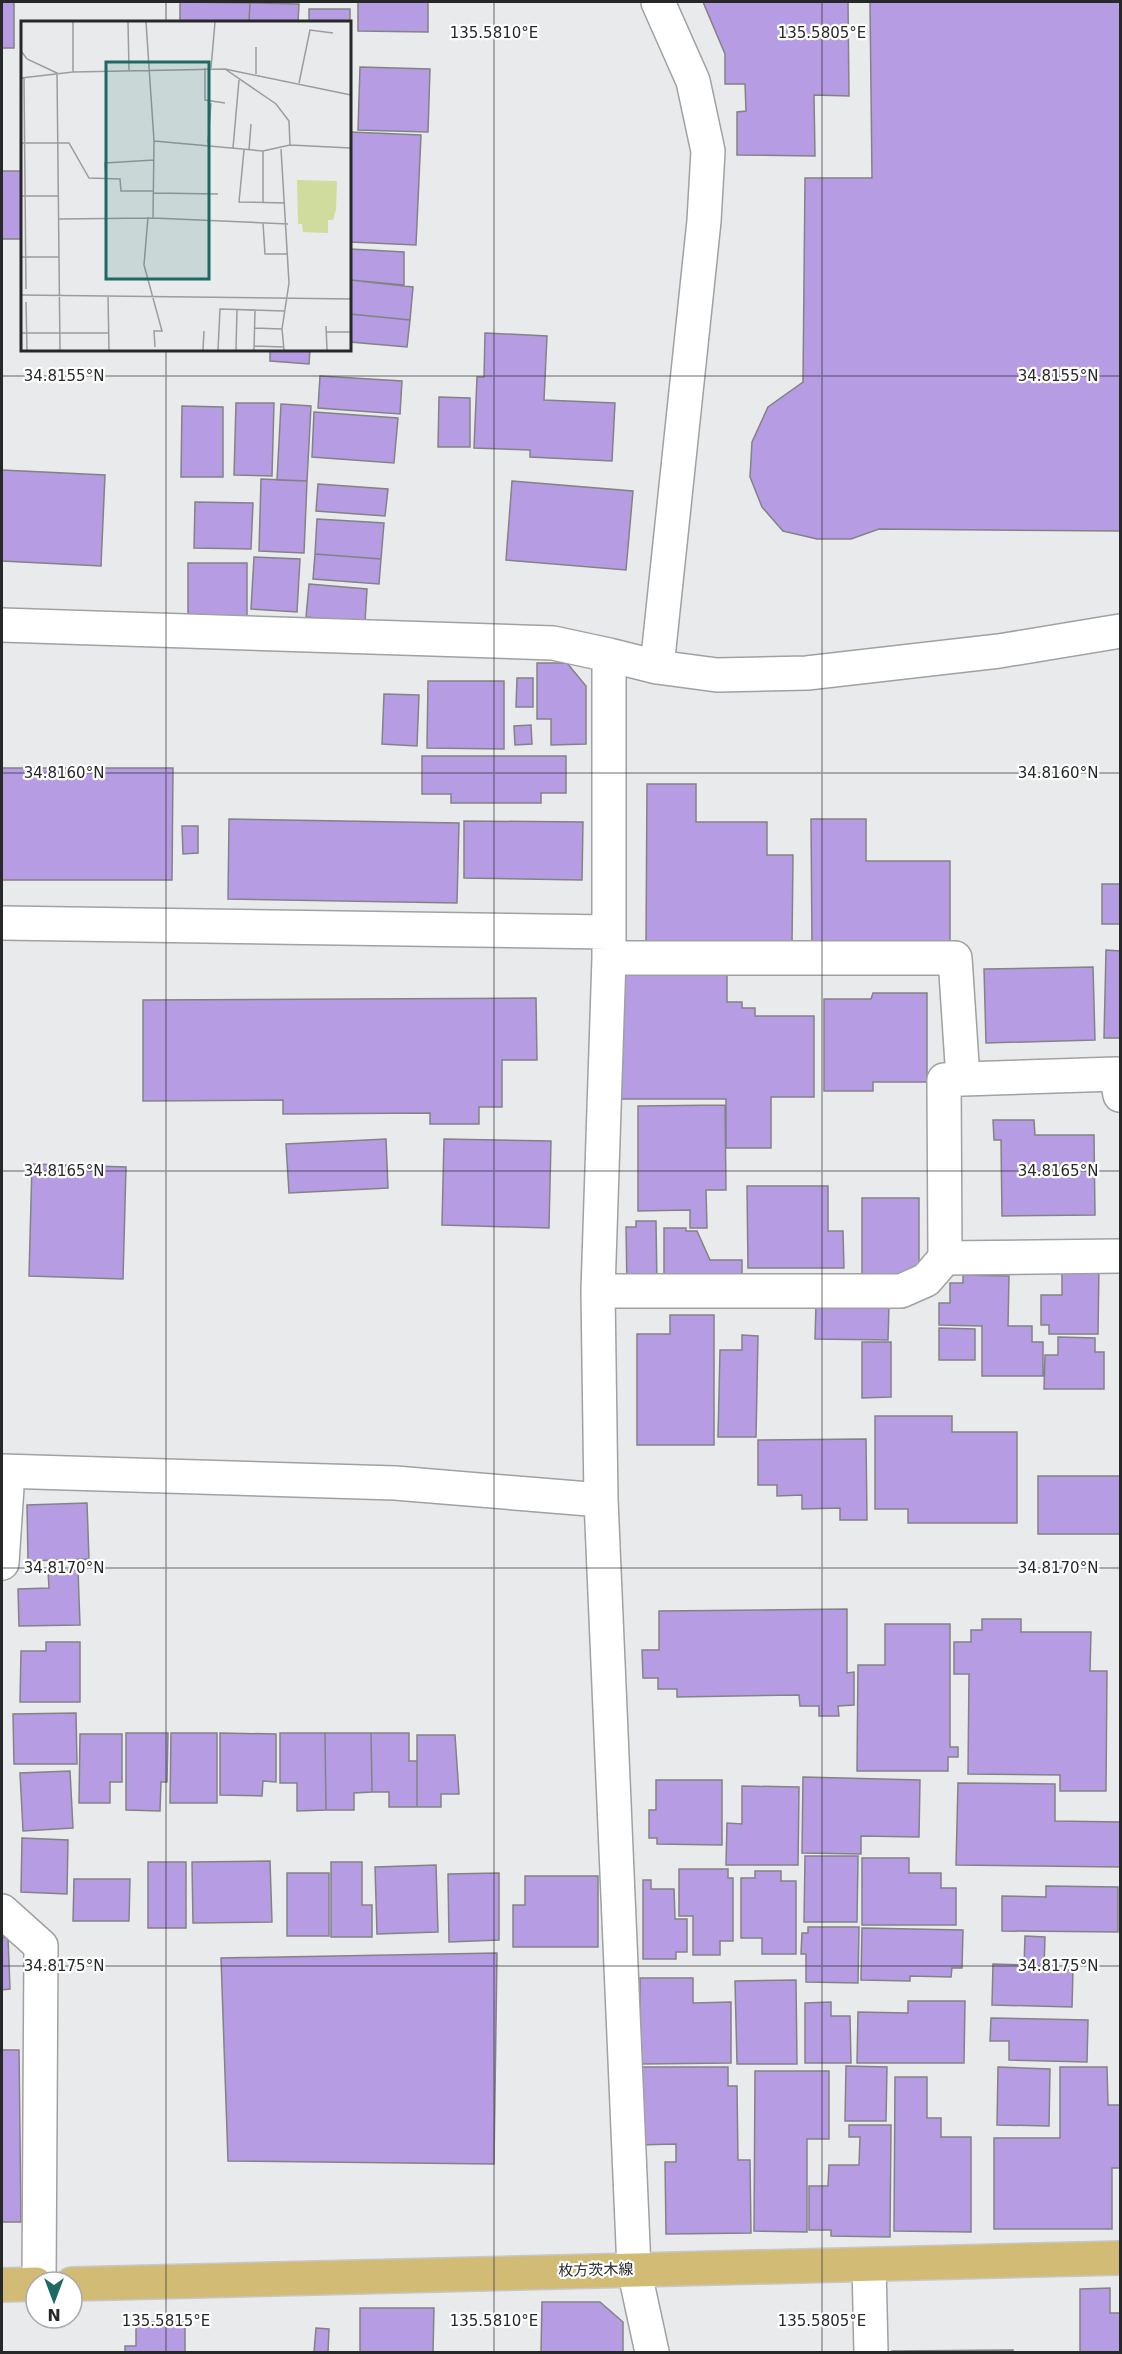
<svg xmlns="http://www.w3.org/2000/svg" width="1122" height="2354" viewBox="0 0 1122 2354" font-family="'DejaVu Sans','Noto Sans JP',sans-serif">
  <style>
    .building { fill: #b59ce3; stroke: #838385; stroke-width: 1.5 }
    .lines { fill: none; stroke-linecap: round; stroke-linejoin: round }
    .minor-casing { stroke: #9fa1a3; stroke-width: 36 }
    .major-casing { stroke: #c7c7c7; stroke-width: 36 }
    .minor { stroke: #fff; stroke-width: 33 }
    .major { stroke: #d2bb74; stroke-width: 33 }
    .ticks { fill: none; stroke: #272828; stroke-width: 1.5; stroke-opacity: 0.45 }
    .labels { text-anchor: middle; stroke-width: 4.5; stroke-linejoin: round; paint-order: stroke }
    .street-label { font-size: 15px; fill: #272828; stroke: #fff }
    .inset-road { fill: none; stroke: #9b9c9e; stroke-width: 1.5 }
    .view { fill: #1e6963; fill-opacity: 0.15; stroke: #1e6963; stroke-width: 3 }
    .inset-edge { fill: none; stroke: #272828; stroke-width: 3 }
    .ticks-label { font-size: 15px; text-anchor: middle; fill: #272828; stroke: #fff; stroke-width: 4.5; stroke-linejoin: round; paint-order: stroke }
  </style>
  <rect width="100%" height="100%" fill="#e8eaec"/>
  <path class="building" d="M2,2h12v46h-12z
    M180,2l70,1 -1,19h-69z
    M358,2h70v30l-70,-1z
    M703,2h145l1,94 -35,-1 1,61 -78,-1v-43l9,-1 -1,-27h-20v-30z
    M870,2h250v529l-241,-2 -28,10h-34l-34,-8 -21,-24 -12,-30 2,-35 16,-35 35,-25 2,-204h67z
    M250,3l49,1 -1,18h-49z
    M309,9h41v77v-64h-41z
    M360,67l70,2 -2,63 -70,-2z
    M350,132l71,3 -5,110 -66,-3z
    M2,171h20v68h-20z
    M350,249l54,3v33l-54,-5z
    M350,280l63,7 -3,33 -60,-6z
    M350,314l60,6 -3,27 -57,-5z
    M485,333l62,3 -3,64 71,3 -3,58 -82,-4v-7l-56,-2 3,-71h7z
    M270,350h40l-1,14 -39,-3z
    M320,376l82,5 -2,33 -82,-6z
    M439,397l31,1v49h-32z
    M236,403h38l-2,73 -38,-1z
    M281,404l30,2 -4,75 -30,-1z
    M182,406l41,1v70h-42z
    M314,412l84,6 -4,45 -82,-6z
    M2,470l103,5 -4,91 -99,-5z
    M261,479l46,2 -3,72 -45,-2z
    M512,481l121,10 -7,79 -120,-10z
    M318,484l70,5 -3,27 -69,-5z
    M195,502l58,1 -2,46 -57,-1z
    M317,519l67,4 -3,36 -66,-5z
    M315,554l66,5 -2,25 -66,-5z
    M254,557l46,2 -3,53 -46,-3z
    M188,563h59v54h-59z
    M309,584l58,5 -2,33 -59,-5z
    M537,663h30l19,23v58l-35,1v-26h-14z
    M517,678h16v29h-17z
    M428,681h76v68l-77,-1z
    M384,694l35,1 -2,51 -35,-2z
    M531,725l1,19 -17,1 -1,-19z
    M422,756h144v37h-25v10h-90v-9h-29z
    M2,768h171l-1,112h-170z
    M647,784h49v38h71v33h26l-1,90 -146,-2z
    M229,819l230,4 -2,80 -229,-4z
    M811,819h55v42h84v84h-138z
    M464,821l119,1 -1,58 -118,-2z
    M182,826h16v27l-15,1z
    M1102,884h18v40h-18z
    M1106,950l14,1v87h-16z
    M1093,967l2,73 -109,3 -2,-74z
    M612,969h115v33h15v6h13v8h59v81h-43v51h-45v-49h-113z
    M873,993h54v89h-54v9h-49v-92h47z
    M536,998l1,62h-35v47h-23v17h-49v-11l-147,1v-14l-140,1v-101z
    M725,1105l1,85h-20l1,38h-17v-18l-52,1v-105z
    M993,1120h41l1,15h59l1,80 -93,1 -1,-76h-7z
    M386,1139l2,49 -99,5 -3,-49z
    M444,1139l107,2 -2,87 -107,-3z
    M32,1164l94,3 -3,112 -94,-3z
    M747,1186h81v45h15l1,37h-96z
    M862,1198h57v66l-12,11h-45z
    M636,1221h20l1,66h-30l-1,-60h10z
    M664,1228h22v3h11l13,29h32v21h-78z
    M1062,1266h37l-1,68h-49v-9h-8v-30h21z
    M963,1275l46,1 -1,50h24v16h11v34h-61v-50l-43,-1v-22h11v-20h13z
    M816,1304l73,1 -1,35 -73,-1z
    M670,1315h44v130h-77v-111h33z
    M939,1328l36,1v31h-36z
    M742,1335l16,1 -2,101h-38l2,-87h22z
    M1058,1337l37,1v14h9v37h-60l1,-34h13z
    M862,1342h29v55l-29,1z
    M875,1416h77v16h65v91h-109v-14h-33z
    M866,1439l1,81h-27v-12l-38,1v-14l-25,1v-11h-19v-45z
    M1038,1476h82v58h-82z
    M87,1503l2,56 -61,2 -1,-56z
    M78,1570l2,55 -61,1 -1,-37 31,-1 -1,-17z
    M847,1609v64l7,-1v33l-16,1 1,10h-20v-10h-19l-1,-11 -122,2v-8h-19v-11h-15l-1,-28h17v-39z
    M982,1619h39v13h70l-1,39h17l-1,120h-46v-16l-92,-1 1,-100h-15v-32h17v-12h11z
    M885,1624h65v123h8v10h-10v14h-91l1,-106h27z
    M46,1642h34v60h-60l1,-51h25z
    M76,1713l1,51h-63l-1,-50z
    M126,1733h42l-1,49h-6l-1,29 -34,-1z
    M171,1733h46v70h-47z
    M220,1733l56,1v48l-13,-1 -1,15 -42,-1z
    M280,1733h45l1,77 -29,1v-28h-17z
    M325,1733h46l1,59 -18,1v17h-28z
    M371,1733h38v28h8v46h-28v-15h-17z
    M80,1734h42v48h-12v21h-31z
    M417,1735h38l4,59h-18v13h-24z
    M70,1771l3,57 -50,3 -3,-58z
    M803,1777l117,3 -1,57 -58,-1v18l-59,-1z
    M656,1780h66v65l-65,-1v-6h-8v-28h7z
    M958,1783l97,1v37l65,1v45l-164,-2z
    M742,1786l57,1 -1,78h-72l1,-42 15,1z
    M22,1838l46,2 -1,54 -46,-2z
    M805,1856h53l-1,66h-53z
    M862,1858h47v15h32v15h15v37h-94z
    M270,1861l2,61 -79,1 -1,-61z
    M148,1862h38v66h-38z
    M331,1862h31v43h10v32h-41z
    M436,1865l2,67 -61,2 -2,-67z
    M679,1869h49v9h5v63h-13v14h-27v-39h-14z
    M755,1871h26v10h15v73h-34v-16h-21v-60h14z
    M287,1873h42v63h-42z
    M499,1873v67l-50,2 -1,-68z
    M525,1876h73v71h-85v-42h12z
    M74,1879h56l-1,42h-56z
    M643,1880h8v9h23l1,30h12v33h-11v7h-33z
    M1046,1886l72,1v45l-116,-1v-35l44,1z
    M808,1927h51l-1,56 -52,-1v-28h-5l1,-21h6z
    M862,1928l101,2 -1,38h-10l-1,9 -41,-1v5l-49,-1z
    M1025,1936l20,1 -1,32 29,1 -1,37 -80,-2 1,-41 31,1z
    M2,1937h6l2,52 -8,1z
    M497,1953l-3,211 -266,-3 -7,-203z
    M640,1978h53v25l38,-1v61l-91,1z
    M796,1980l1,84h-60l-2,-83z
    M908,2001h57l-1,62h-107l1,-51 50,1z
    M831,2002v14h19l1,47h-46v-60z
    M991,2018l97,2 -1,42 -78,-2v-19h-19z
    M2,2050h17l2,172h-19z
    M846,2066l41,1 -1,54h-41z
    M636,2067h92v19h9l1,74h12l1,73 -85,1 -1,-72h11v-18l-39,1z
    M998,2067l52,2 -1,57 -52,-1z
    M1060,2067h47l1,38h12v63h-8v61h-118v-91h66z
    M755,2071h74v68h-22v93l-53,-1z
    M895,2077h32v41h14v19h30v95l-77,-1z
    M849,2125h42l-1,112 -59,-1v-6h-22v-44h19l1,-21h30l1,-28h-11z
    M1110,2288v25h10v39h-40v-63z
    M542,2302h58l23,20v30h-82z
    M360,2308h74l-1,44h-73z
    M136,2322h49v30h-60v-6h11z
    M316,2328l13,1 -1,23h-14z
    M1013,2350v2h-121v-1z"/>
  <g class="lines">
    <g class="minor-casing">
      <path id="minor" d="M2,625l551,18 56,12
        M657,667l47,-446 4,-70 -15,-70 -35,-79
        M2,923l607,9
        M609,958h346l8,121 153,-5 4,21
        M945,1258l-1,-178 19,-1
        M598,1291h303l25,-11 19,-22 175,-2
        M2,1471l393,12 206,17
        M2,1563l6,-91
        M2,1911l39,35 -2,336
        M869,2265l2,87
        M652,2352l-18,-83 -33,-769 -3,-209 11,-333v-303l48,12 60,8 90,-2 192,-22 121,-20"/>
    </g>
    <g class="major-casing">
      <path id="major" d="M72,2284l1048,-26
        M2,2285l34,-1"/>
    </g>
    <use href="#minor" class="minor"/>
    <use href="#major" class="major"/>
  </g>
  <path class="ticks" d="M166,2v20M494,2v2350M822,2v2350M166,350v2002M2,376h1118M2,773h1118M2,1171h1118M2,1568h1118M2,1966h1118"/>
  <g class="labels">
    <g class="street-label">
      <text transform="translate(596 2270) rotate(-1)" y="5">枚方茨木線</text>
    </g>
  </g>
  <g transform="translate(21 21)">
    <rect width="330" height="330" fill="#e8eaec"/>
    <path d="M276,159l40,1 -1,28 -3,11h-5v13l-25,-1 -1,-8h-4z" fill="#cfdc9e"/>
    <path class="inset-road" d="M107,1l1,48M0,30l6,8 30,14 3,277M184,47v32l20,3M190,47l4,-46M204,48l51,35 13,17 1,24M52,51v-50M235,53v-27M0,57l52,-6 152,-3 126,26M3,57l2,211M278,62l11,-53 23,3M133,120l109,10 27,-6 61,3M0,122h48l20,35 31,1 1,12h32M187,122l3,-40M212,127l6,-68M260,128l8,134 -7,46 2,21M223,129l-5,52 46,1M228,129l2,-26M242,130v51M85,157l-1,-15 49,-3M132,172l65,1M1,175h36M127,196l-4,48 18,66h-8l1,16M132,197l135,6M38,198l94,-1 1,-77 -8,-119M242,202l2,31h23M0,236h38M0,274l330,4M87,275l1,54M5,281l1,48M305,305l1,24M233,307l28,1M305,311h25M0,312h87M233,325l30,1M182,329l1,-19M197,329l2,-41 64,2M215,329l1,-41M233,329l1,-40"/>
    <path class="view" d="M85,41h103v217h-103z"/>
    <rect width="330" height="330" class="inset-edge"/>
  </g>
  <g class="ticks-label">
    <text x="494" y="38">135.5810°E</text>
    <text x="822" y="38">135.5805°E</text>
    <text x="1058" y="381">34.8155°N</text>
    <text x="64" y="381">34.8155°N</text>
    <text x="64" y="778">34.8160°N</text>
    <text x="1058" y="778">34.8160°N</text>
    <text x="1058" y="1176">34.8165°N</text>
    <text x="64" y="1176">34.8165°N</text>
    <text x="1058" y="1573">34.8170°N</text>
    <text x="64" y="1573">34.8170°N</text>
    <text x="64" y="1971">34.8175°N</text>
    <text x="1058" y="1971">34.8175°N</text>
    <text x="166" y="2326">135.5815°E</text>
    <text x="494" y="2326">135.5810°E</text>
    <text x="822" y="2326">135.5805°E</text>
  </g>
  <rect width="1122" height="2354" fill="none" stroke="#272828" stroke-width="6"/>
  <g transform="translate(54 2300) rotate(180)"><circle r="28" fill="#ffffff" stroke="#a9a9a9" stroke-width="1.5"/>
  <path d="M0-4.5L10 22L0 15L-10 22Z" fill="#1e6963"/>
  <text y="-9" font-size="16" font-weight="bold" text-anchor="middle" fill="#272828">N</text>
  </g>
</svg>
